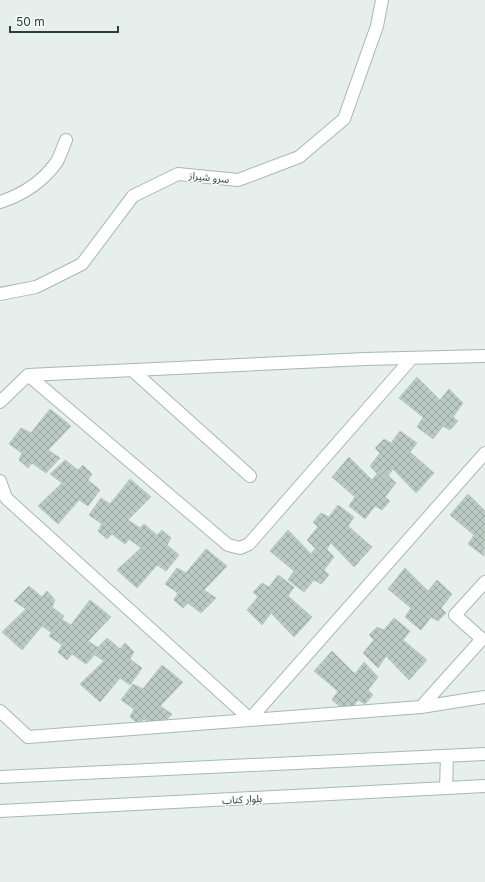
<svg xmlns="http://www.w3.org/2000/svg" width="485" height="882" viewBox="0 0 485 882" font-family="Inter,'Noto Sans Arabic',sans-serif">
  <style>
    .building { fill: url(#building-cross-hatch); stroke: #b8c9c2 }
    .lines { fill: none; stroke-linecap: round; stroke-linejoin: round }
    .street-casing { stroke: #a8b8b2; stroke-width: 14 }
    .secondary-casing { stroke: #a4bbb3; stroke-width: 14 }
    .street { stroke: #fff; stroke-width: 12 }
    .secondary { stroke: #fff; stroke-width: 12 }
    .labels { text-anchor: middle; stroke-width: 3; stroke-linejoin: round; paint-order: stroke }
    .street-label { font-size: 10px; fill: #24423a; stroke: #f7fbf9 }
  </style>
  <defs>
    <pattern id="building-cross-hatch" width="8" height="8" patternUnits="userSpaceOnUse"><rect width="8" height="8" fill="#bbcac4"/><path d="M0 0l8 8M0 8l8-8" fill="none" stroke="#98a6a0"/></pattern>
  </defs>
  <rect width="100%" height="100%" fill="#e6efeb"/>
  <path class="building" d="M417,377l23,23 9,-11 14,14 -10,14 5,4 -8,9 -7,-4 -10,13 -16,-12 6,-10 -24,-19z
    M50,409l21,17 -23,24 12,8 -14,15 -14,-10 -4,5 -9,-8 3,-7 -13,-9 12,-16 10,5z
    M400,431l17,12 -7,9 24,21 -18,20 -23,-24 -9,12 -14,-15 10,-13 -5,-5 9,-9 7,4z
    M349,457l23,23 9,-11 15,14 -11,14 5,4 -8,9 -7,-4 -10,13 -16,-13 6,-9 -23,-20z
    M65,460l13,10 5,-5 9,9 -4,6 12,10 -12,16 -9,-6 -21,24 -20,-18 24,-23 -12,-9z
    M130,479l21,18 -23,23 12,8 -15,16 -13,-10 -5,5 -9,-8 4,-7 -13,-9 12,-17 9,6z
    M468,494l17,17 -1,45 -16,-12 6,-9 -24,-20z
    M338,505l16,12 -6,9 24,21 -18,20 -23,-24 -9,12 -15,-15 11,-13 -5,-5 8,-9 8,4z
    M144,524l13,11 5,-5 9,8 -4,7 12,10 -13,16 -9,-6 -20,23 -20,-18 24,-22 -12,-9z
    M288,530l23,24 9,-12 14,15 -10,13 5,5 -8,9 -7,-4 -10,12 -16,-12 6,-9 -24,-20z
    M206,549l21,17 -23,24 12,8 -15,15 -13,-10 -5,5 -9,-8 4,-7 -13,-9 12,-16 9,5z
    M405,568l23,23 9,-11 15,14 -11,14 5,5 -8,8 -7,-4 -10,13 -16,-13 6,-9 -23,-19z
    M278,575l16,12 -6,9 24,21 -18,20 -23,-24 -9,12 -15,-15 11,-13 -5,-5 9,-9 7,4z
    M29,586l13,11 5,-6 8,9 -3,7 12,9 -12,17 -10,-7 -20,24 -20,-18 24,-23 -12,-8z
    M90,600l21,17 -23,24 12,8 -14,15 -14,-10 -5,6 -9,-8 4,-7 -13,-9 12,-17 10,6z
    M394,618l16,13 -7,9 24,20 -18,20 -23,-24 -8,12 -15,-15 11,-13 -5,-5 8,-8 7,3z
    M107,638l13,11 5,-6 9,9 -4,7 12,9 -12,17 -10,-7 -20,24 -20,-18 24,-23 -12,-8z
    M332,651l23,23 9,-12 14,15 -10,13 5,5 -8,9 -7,-4 -10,13 -16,-13 6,-9 -24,-20z
    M162,665l21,17 -23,24 12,8 -14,15 -14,-10 -5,5 -9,-7 4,-8 -13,-9 12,-16 10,5z"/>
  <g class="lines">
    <g class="street-casing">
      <path id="street" d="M0,202c22,-7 42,-20 56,-39 4,-6 7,-16 10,-23
        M0,294l36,-7 46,-23 51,-68 45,-22 60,6 61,-23 45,-38 33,-93 5,-26
        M132,370l118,106
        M28,375l337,-16 120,-3
        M0,402l28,-27 200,170 12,3 9,-4 163,-186
        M0,481l6,17 244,221 235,-266
        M421,707l61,-68 -27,-24 30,-33
        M0,711l28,26 393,-30 64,-10"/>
    </g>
    <g class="secondary-casing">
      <path id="secondary" d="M0,777l485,-23
        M446,788l1,-32
        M0,811l485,-25"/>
    </g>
    <use href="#street" class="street"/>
    <use href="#secondary" class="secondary"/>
  </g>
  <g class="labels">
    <g class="street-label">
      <text transform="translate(209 177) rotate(6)" y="4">سرو شیراز</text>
      <text transform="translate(242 799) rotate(-3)" y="4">بلوار کتاب</text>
    </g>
  </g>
  <path d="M10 26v6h108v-6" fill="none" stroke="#24423a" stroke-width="2"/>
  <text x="16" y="26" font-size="12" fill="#24423a" stroke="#f7fbf9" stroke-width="3" paint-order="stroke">50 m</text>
</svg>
